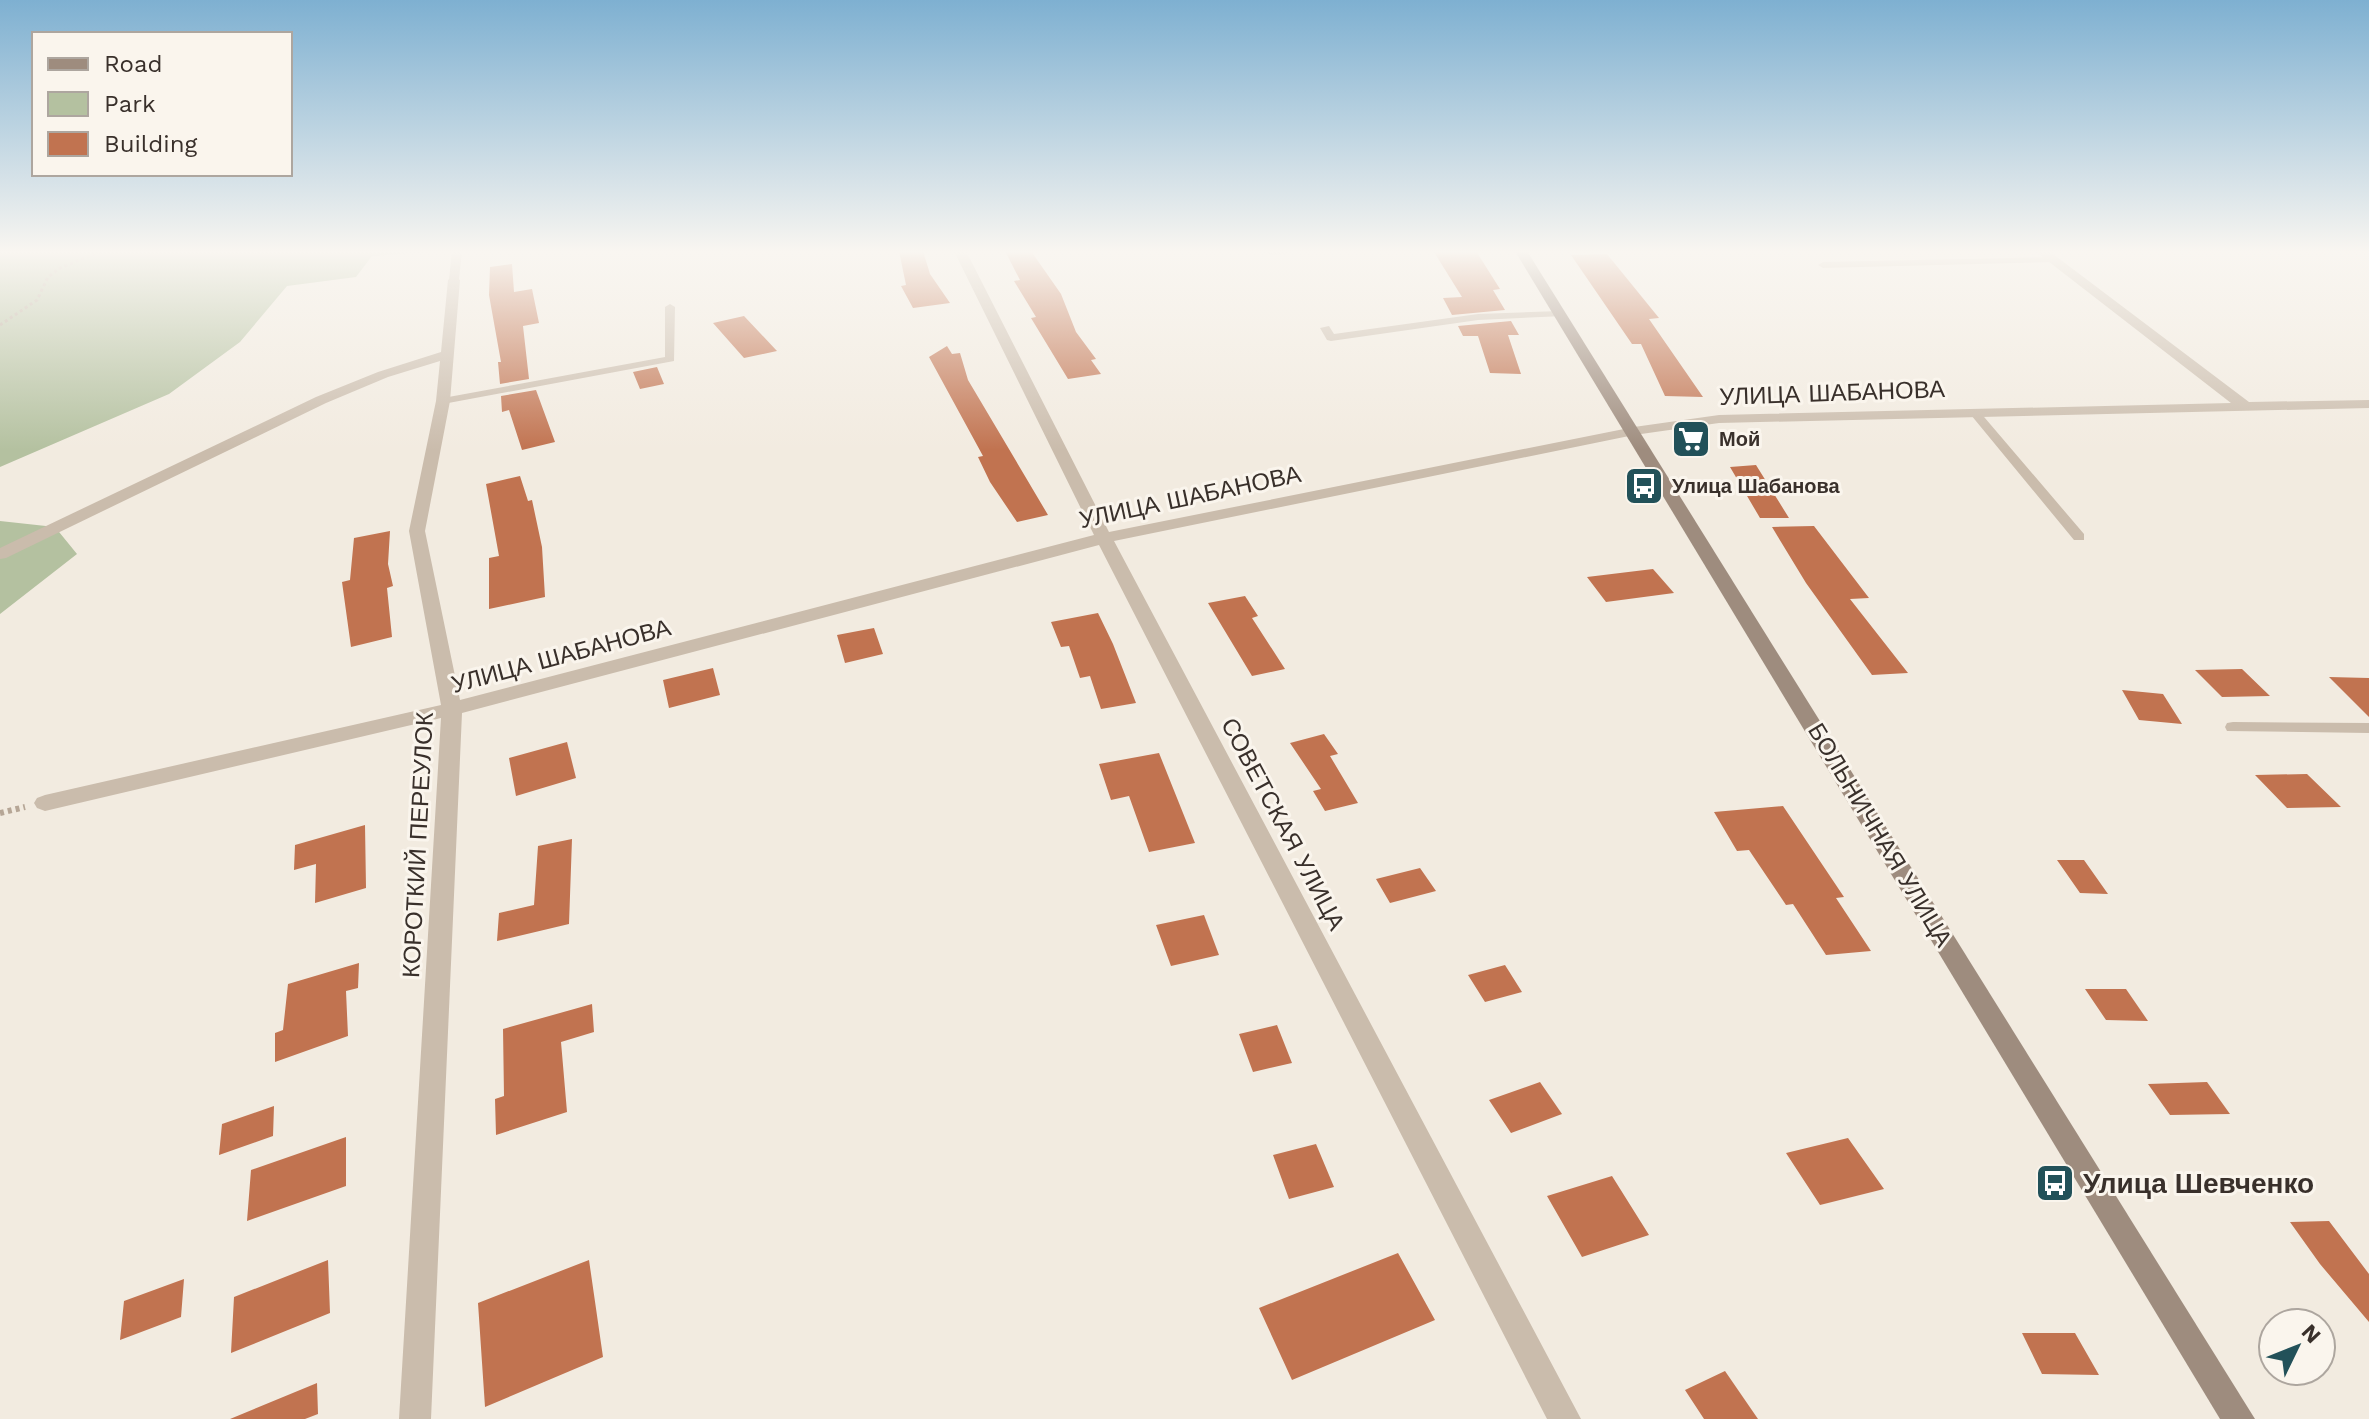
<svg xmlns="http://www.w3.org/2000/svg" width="2369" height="1419" viewBox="0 0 2369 1419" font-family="'Work Sans',sans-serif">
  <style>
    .green { fill: #b4c1a0 }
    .building { fill: #c17350 }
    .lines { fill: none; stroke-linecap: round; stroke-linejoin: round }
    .path-far1 { stroke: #b6a696; stroke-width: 3; stroke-dasharray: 3 3; stroke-linecap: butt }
    .path { stroke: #b6a696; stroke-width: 6; stroke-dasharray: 4 4; stroke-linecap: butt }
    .lane { fill: #cabcac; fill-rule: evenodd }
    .street { fill: #cabcac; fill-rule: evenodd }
    .secondary { fill: #9e8c7e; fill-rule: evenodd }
    .labels { text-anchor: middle; stroke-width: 6; stroke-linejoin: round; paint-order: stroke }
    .far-poi-label { font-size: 20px; font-weight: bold; fill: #39302b; stroke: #faf5ed; text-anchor: start }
    .street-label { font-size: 24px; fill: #39302b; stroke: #faf5ed }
    .near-poi-label { font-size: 28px; font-weight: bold; fill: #39302b; stroke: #faf5ed; text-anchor: start }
  </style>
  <rect width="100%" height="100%" fill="#f2ebe0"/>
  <path class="green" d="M0,251h439l-67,5 -16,21 -69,9 -47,56 -71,52 -169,73z
    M0,521l55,6 22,27 -77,60z"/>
  <path class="building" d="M899,251h24l7,23 20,29 -37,5 -12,-22 5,-1z
    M1005,251h26l30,43 15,38 20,27 -5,1 10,14 -33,5 -37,-61 5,-1 -22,-36 6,-1z
    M1476,251l24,38 -7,1 12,20 -53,5 -9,-17 19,-1 -28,-45z
    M1607,254l52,64 -10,1 54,78 -38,-1 -24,-52h-9l-61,-89z
    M512,264l2,28 18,-3 7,34 -16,3 6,53 -29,5 -2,-22h3l-12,-67 1,-28z
    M744,316l33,35 -33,7 -31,-35z
    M1511,321l8,14h-11l13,39 -31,-1 -12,-37h-15l-5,-10z
    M947,346l5,8 8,-1 8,27 80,135 -31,7 -27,-40 -12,-25 5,-1 -54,-99z
    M657,367l7,17 -24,5 -7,-17z
    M536,390l19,52 -33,8 -13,-40 -7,2 -1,-16z
    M1756,465l33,53h-29l-30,-51z
    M520,476l8,25 4,-1 10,47 3,50 -56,12v-51l10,-2 -13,-72z
    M1814,526l55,72 -19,1 58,74 -36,2 -66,-92 -34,-56z
    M390,531l-2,33 5,22 -6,2 5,49 -41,10 -9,-65 8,-2 4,-42z
    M1653,569l21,24 -68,9 -19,-25z
    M1245,596l13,20 -6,2 33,51 -33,7 -44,-73z
    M1098,613l15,31 23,59 -35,6 -11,-33 -10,2 -11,-32 -8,1 -10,-25z
    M874,628l9,26 -38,9 -8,-28z
    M713,668l7,27 -51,13 -6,-28z
    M2242,669l28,27 -48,1 -27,-27z
    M2329,677l40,1v39z
    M2122,690l41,4 19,30 -43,-4z
    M1324,734l14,20 -8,2 28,47 -33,8 -12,-20 8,-2 -31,-46z
    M567,742l9,36 -60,18 -7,-38z
    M1159,753l36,90 -46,9 -20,-56 -18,4 -12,-36z
    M2307,774l34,33 -54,1 -32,-33z
    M1783,806l61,91 -8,1 35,53 -45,4 -33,-51 -7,1 -37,-55 -12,1 -23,-39z
    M365,825l1,63 -51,15 1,-39 -22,6 1,-25z
    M572,839l-3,85 -72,17 2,-28 35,-8 4,-59z
    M2057,860h27l24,34 -28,-1z
    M1420,868l16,23 -46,12 -14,-24z
    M1204,915l15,40 -48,11 -15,-41z
    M359,963l-1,25 -12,3 2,45 -73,26v-29l8,-3 5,-46z
    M1505,965l17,27 -37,10 -17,-27z
    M2085,989h41l22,32 -42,-1z
    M592,1004l2,28 -33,10 6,70 -71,23 -1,-36 9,-3 -1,-67z
    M1277,1025l15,38 -39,9 -14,-38z
    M1540,1082l22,32 -51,19 -22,-33z
    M2207,1082l23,32 -60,1 -22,-31z
    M274,1106l-1,30 -54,19 3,-31z
    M346,1137v49l-99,35 4,-51z
    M1848,1138l36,51 -64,16 -34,-52z
    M1316,1144l18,43 -45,12 -16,-44z
    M1612,1176l37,59 -67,22 -35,-61z
    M2329,1221l40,53v48l-49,-58 -30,-42z
    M1398,1253l37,67 -143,60 -33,-72z
    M328,1260l2,53 -99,40 3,-56z
    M589,1260l14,97 -118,50 -7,-104z
    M184,1279l-3,38 -61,23 4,-39z
    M2022,1333h53l24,42 -57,-1z
    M1725,1371l33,48h-54l-19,-29z
    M317,1383l1,31 -13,5h-75z"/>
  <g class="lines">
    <path class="path-far1" d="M0,325l37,-25 11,-23 12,-9 42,-17"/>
    <path class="path" d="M0,813l25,-6"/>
    <path class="lane" d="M452,251h10l-3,29 -5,3 -5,-3z
      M1261,251h29c-7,5 -22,5 -29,0z
      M2053,257l5,3 -2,2 -233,6 -5,-3 5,-3z
      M670,304l5,3 -1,54 -231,43 -6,-3 6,-3 222,-41v-50z
      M1560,311l4,1v4l-86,4 -147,21 -4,-1 -7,-12 9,-2 5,8 144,-20z
      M1975,409l4,2 105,123v6h-10l-103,-125v-4z
      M2233,722l136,1v10l-142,-2 -2,-4 2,-4z"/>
    <path class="street" d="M954,251h12l143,281 525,-105 85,-12 512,-12 -196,-152h14l200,151 120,-2v8l-650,15 -85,12 -520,106 467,878h-34l-448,-874 -637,168 -31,706h-32l42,-701 -396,93 -8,-3 -3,-5 3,-5 8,-3 396,-90 -32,-174 27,-130 4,-40 -52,16 -62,26 -320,155 -6,1v-11l316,-151 62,-25 63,-20 7,-72 6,-4 6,4 -10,121 -25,130 35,169 634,-165z"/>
    <path class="secondary" d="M1515,251h12l728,1168h-35z"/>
  </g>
  <linearGradient id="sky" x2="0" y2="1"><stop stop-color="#7eb0d1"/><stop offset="0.56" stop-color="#f9f6f1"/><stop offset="1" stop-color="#f9f6f1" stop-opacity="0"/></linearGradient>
  <rect width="2369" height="450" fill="url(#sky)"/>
  <defs>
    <g id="supermarket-square" transform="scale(2)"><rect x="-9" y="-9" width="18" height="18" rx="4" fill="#225159" stroke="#faf5ed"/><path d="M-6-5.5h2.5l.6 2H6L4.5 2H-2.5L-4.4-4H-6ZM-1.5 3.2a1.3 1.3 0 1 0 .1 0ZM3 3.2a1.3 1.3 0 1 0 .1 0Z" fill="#fff"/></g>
    <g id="bus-square" transform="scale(2)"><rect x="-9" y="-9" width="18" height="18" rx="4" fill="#225159" stroke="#faf5ed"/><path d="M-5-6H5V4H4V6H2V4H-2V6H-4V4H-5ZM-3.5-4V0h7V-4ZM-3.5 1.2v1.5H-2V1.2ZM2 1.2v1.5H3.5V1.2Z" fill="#fff"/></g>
  </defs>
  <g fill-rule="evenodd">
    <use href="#supermarket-square" x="1691" y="439"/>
    <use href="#bus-square" x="1644" y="486"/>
    <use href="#bus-square" x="2055" y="1183"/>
  </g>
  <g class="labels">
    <g class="far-poi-label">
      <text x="1719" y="446">Мой</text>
      <text x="1672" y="493">Улица Шабанова</text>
    </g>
    <g class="street-label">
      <text transform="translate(1832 393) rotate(-2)" y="8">УЛИЦА ШАБАНОВА</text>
      <text transform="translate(1190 497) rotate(-12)" y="8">УЛИЦА ШАБАНОВА</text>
      <text transform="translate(561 656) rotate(-15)" y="8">УЛИЦА ШАБАНОВА</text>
      <text transform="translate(1283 824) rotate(62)" y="8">СОВЕТСКАЯ УЛИЦА</text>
      <text transform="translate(1880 835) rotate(59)" y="8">БОЛЬНИЧНАЯ УЛИЦА</text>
      <text transform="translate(418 845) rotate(-87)" y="8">КОРОТКИЙ ПЕРЕУЛОК</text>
    </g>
    <g class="near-poi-label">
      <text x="2083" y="1193">Улица Шевченко</text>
    </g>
  </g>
  <rect x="32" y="32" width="260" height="144" fill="#faf5ed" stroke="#ada69f" stroke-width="2"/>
  <rect x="48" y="58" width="40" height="12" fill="#9e8c7e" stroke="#ada69f" stroke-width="2"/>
  <text x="104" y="72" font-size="24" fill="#39302b">Road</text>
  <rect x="48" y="92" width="40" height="24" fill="#b4c1a0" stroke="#ada69f" stroke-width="2"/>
  <text x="104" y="112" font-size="24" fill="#39302b">Park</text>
  <rect x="48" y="132" width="40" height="24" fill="#c17350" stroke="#ada69f" stroke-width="2"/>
  <text x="104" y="152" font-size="24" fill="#39302b">Building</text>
  <g transform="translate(2297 1347) rotate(47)"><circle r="38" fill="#faf5ed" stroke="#ada69f" stroke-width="2"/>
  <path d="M0-6L14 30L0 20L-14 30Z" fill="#225159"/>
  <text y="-12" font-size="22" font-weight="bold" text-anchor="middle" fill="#39302b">N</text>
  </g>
</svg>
